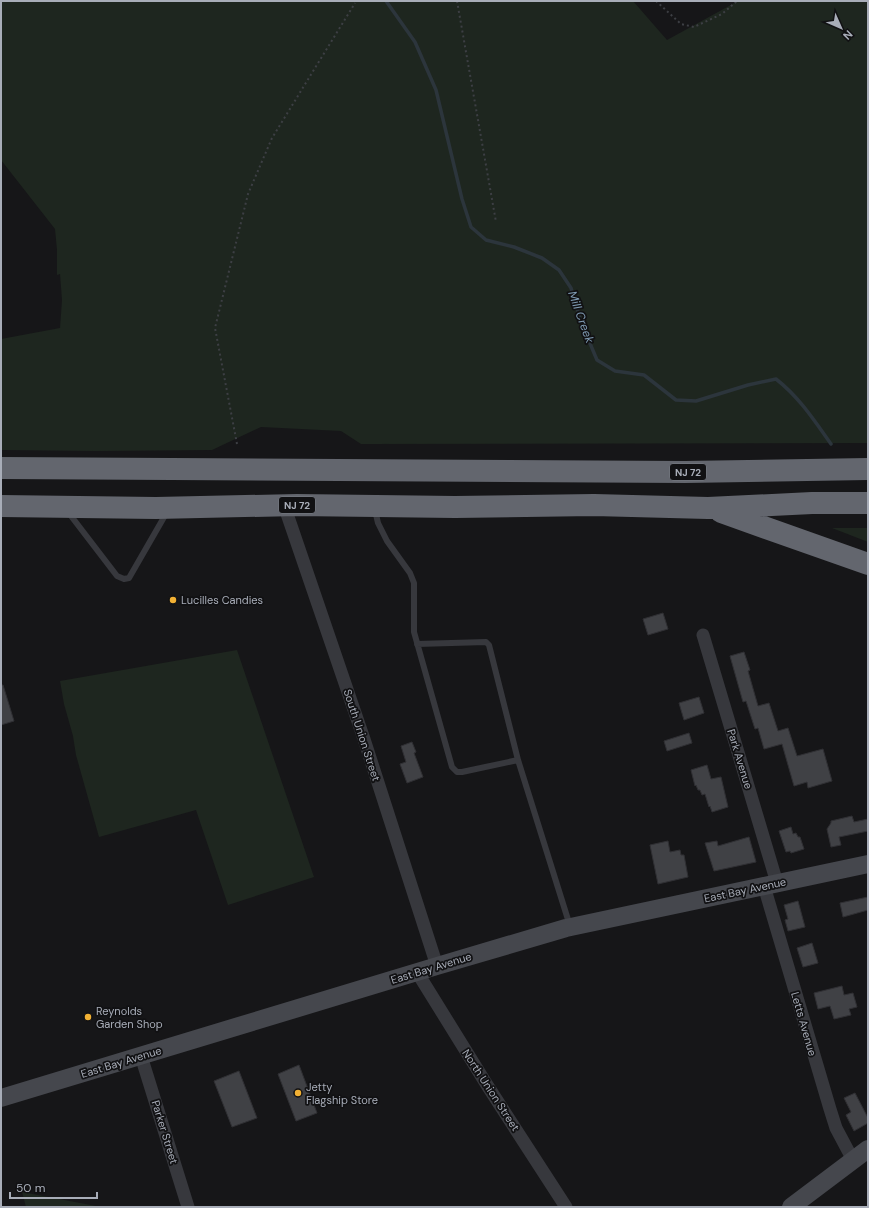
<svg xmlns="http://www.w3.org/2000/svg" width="869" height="1208" viewBox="0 0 869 1208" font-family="'DM Sans',sans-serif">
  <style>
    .green { fill: #1e261f }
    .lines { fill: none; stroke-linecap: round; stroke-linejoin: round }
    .stream { stroke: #2c353c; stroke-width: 3.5 }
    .building { fill: #404145; stroke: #303034 }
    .path { stroke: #3d3f44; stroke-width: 2; stroke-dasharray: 2 3; stroke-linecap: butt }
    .lane { stroke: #37383d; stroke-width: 6 }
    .street { stroke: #37383d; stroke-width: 13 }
    .secondary { stroke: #45474d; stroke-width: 18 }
    .highway { stroke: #63666e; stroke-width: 22 }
    .poi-dot { fill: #f2b134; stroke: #111113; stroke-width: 1.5 }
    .labels { text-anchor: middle; stroke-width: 3.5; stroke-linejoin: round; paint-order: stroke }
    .shield { fill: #111113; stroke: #7b7e86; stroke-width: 1 }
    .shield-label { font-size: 10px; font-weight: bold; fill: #a8adb8 }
    .poi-label { font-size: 11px; fill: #a8adb8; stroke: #111113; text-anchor: start }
    .street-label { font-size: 11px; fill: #a8adb8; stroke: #111113 }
    .water-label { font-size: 12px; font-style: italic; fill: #7f9bb3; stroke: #111113 }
  </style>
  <rect width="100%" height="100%" fill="#161618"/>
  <path class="green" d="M1,1h632l34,39 71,-39h130v442l-507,1 -20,-13 -80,-4 -49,23 -116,1 -95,-1v-111l59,-11 2,-28 -2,-26 -3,1v-25l-2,-21 -54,-69z
    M832,528h36v14z
    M237,650l77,227 -86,28 -32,-95 -97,27 -23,-82 -3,-19 -9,-32 -4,-23z
    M22,1192l74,14v1h-70z"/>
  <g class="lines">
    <path class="stream" d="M386,1l29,41 21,48 26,109 9,28 15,13 28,7 28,11 17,12 12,18 10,34 16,38 18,11 29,4 32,25 20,1 52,-16 28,-6c23,18 38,41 55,65"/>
  </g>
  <path class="building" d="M663,613l5,16 -20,6 -5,-16z
    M744,652l6,18 -2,1 10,35 11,-3 9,28 10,-3 9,28 26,-7 9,32 -24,7 -1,-6 -13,4 -12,-42 -18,5 -6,-21 -3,1 -9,-28 -3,1 -13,-46z
    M1,685h2l11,36 -13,4z
    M699,697l5,16 -20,7 -5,-17z
    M689,733l3,10 -25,8 -3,-10z
    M412,742l4,10 -2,1 9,24 -16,6 -7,-19 6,-2 -5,-16z
    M707,765l4,14 10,-2 7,30 -16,5 -2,-6 -1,1 -4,-13 -3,1 -2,-5h-2l-2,-5 -1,1 -4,-16z
    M852,816l2,6 14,-3v12l-29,6 2,8 -10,2 -4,-18 4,-6v-2z
    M791,827l2,7 3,-1 2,4h2l4,12 -13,4 -1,-2 -4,1 -7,-21z
    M749,837l7,25 -42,9 -9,-28 12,-2 1,5z
    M668,841l2,11 10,-2 1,5h3l4,22 -30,7 -8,-39z
    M868,897v13l-25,7 -3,-14z
    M798,901l7,26 -17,4 -3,-11 3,-1 -4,-14z
    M812,943l6,20 -15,4 -6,-19z
    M842,986l2,9 9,-2 4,14 -8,2 2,6 -17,4 -4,-13 -12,3 -4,-16z
    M299,1065l18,48 -21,8 -18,-47z
    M239,1071l18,47 -25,9 -18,-46z
    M855,1093l13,25v5l-14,8 -8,-16 5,-3 -7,-14z"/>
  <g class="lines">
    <path class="path" d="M457,1l39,221
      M656,1l25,23 13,3 28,-13 15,-13
      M237,444l-22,-116 33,-134 24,-56 83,-135"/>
    <path class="lane" d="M375,510l3,13 9,18 23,32 4,10v49l38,135 5,5h5l56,-12 52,166
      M68,512l49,64 7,3 5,-1 38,-66
      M417,644l69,-2 3,3 29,115"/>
    <path class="street" d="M284,505l80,234 73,227
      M703,635l74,248
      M764,886l66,223 6,19 17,32
      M417,972l70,113 79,122
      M141,1056l47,151"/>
    <path class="secondary" d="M1,1098l436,-132 129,-38 302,-64
      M791,1207l77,-58"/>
    <path class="highway" d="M1,468l684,4 183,-3
      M1,506l155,2 141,-3 158,2 139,-2 114,3 104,-5h56
      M721,512l147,52"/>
  </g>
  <g class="poi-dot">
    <circle cx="173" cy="600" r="4"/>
    <circle cx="88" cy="1017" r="4"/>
    <circle cx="298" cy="1093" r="4"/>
  </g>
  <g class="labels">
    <g class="shield">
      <rect x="670" y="464" width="36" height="16" rx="3"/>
      <rect x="279" y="497" width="36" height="16" rx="3"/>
    </g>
    <g class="shield-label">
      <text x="688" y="476">NJ 72</text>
      <text x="297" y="509">NJ 72</text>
    </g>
    <g class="poi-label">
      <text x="181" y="604">Lucilles Candies</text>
      <text x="96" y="1015">Reynolds<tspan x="96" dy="13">Garden Shop</tspan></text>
      <text x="306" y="1091">Jetty<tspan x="306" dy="13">Flagship Store</tspan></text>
    </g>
    <g class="street-label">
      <text transform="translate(362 735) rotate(72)" y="4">South Union Street</text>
      <text transform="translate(740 759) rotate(73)" y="4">Park Avenue</text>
      <text transform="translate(745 890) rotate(-12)" y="4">East Bay Avenue</text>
      <text transform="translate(431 968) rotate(-17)" y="4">East Bay Avenue</text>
      <text transform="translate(804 1024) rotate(74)" y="4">Letts Avenue</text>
      <text transform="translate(121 1062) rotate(-17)" y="4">East Bay Avenue</text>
      <text transform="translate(491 1090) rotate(57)" y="4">North Union Street</text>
      <text transform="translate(165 1132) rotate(73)" y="4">Parker Street</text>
    </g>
    <g class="water-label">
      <text transform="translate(581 317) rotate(70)" y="4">Mill Creek</text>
    </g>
  </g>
  <rect width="869" height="1208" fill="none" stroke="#a8adb8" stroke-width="4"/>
  <g transform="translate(841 28) rotate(135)" stroke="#111113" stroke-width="3" paint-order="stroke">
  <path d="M0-3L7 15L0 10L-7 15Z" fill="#a8adb8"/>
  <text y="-6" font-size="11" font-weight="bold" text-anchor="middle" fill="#a8adb8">N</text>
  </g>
  <path d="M10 1192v6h87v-6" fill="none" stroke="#a8adb8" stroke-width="2"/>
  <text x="16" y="1192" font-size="12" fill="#a8adb8" stroke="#111113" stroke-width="3" paint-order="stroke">50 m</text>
</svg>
